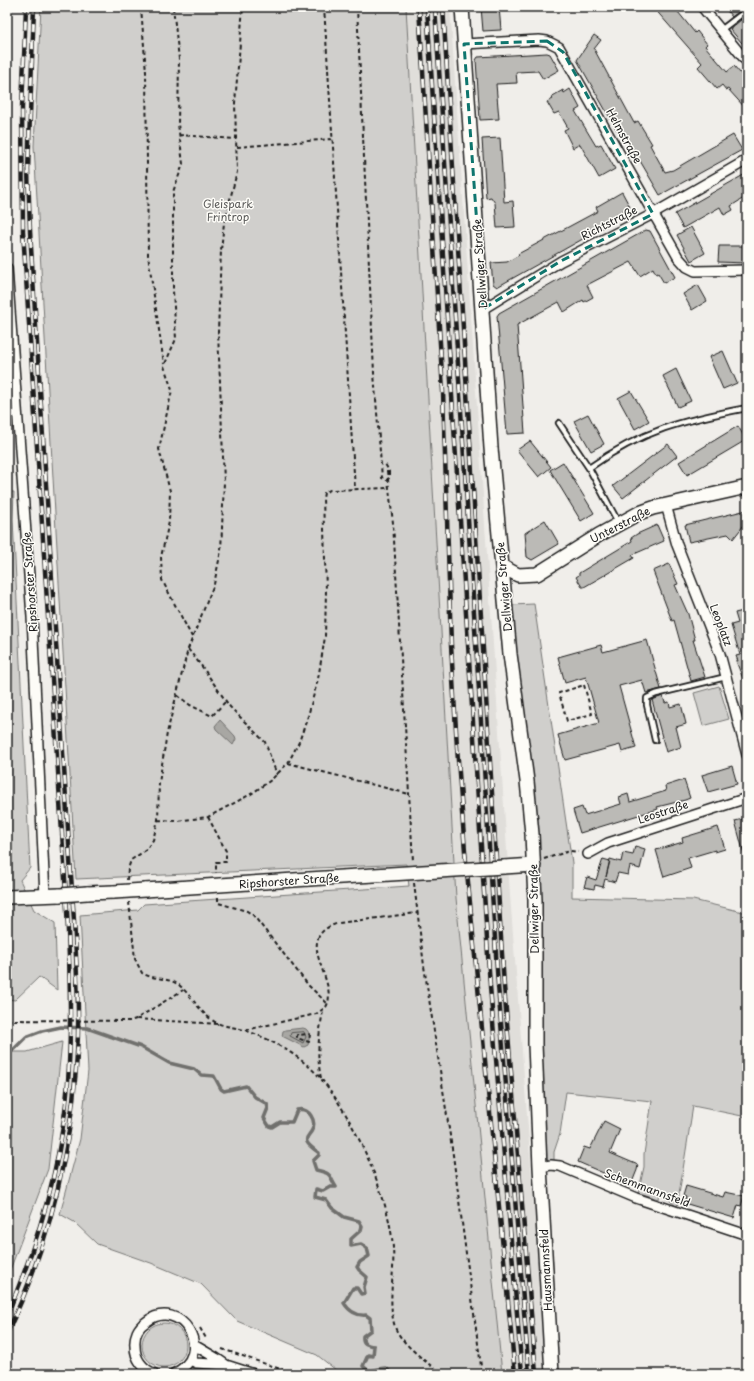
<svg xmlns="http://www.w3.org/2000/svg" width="754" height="1381" viewBox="0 0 754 1381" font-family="'Playpen Sans',sans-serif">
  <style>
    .built { fill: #e0deda }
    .green { fill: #d0cfcc; stroke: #767674 }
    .water { fill: #a8a7a3; stroke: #706f6d }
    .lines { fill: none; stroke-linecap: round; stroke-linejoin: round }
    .shore { stroke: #545452; stroke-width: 1 }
    .stream { stroke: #706f6d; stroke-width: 3.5 }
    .building { fill: #bbbab6; stroke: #1c1c1c }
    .lane-casing { stroke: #1c1c1c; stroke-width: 8 }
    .street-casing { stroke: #1c1c1c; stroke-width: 12 }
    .secondary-casing { stroke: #1c1c1c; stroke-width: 16 }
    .path { stroke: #1c1c1c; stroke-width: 2; stroke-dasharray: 4 3; stroke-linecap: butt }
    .lane { stroke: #fdfcf7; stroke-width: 4.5 }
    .street { stroke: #fdfcf7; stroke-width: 9 }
    .secondary { stroke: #fdfcf7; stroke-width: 13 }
    .rail-casing { stroke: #1c1c1c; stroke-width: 4.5 }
    .rail { stroke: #fdfcf7; stroke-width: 3; stroke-dasharray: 9; stroke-linecap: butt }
    .secondary-bridge-casing { stroke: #1c1c1c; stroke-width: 16; stroke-linecap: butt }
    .secondary-bridge { stroke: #fdfcf7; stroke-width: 13 }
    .marked { fill: none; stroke: #0f766e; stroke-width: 3; stroke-dasharray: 8 5; stroke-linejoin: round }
    .labels { text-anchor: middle; stroke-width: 3; stroke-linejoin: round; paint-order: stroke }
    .street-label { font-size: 11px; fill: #1c1c1c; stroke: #fdfcf7 }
    .park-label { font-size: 11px; fill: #5b5b5a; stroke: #fdfcf7 }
  </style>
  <rect width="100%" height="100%" fill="#f0eeea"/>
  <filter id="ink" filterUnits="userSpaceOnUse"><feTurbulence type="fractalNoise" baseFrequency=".025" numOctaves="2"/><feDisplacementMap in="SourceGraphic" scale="8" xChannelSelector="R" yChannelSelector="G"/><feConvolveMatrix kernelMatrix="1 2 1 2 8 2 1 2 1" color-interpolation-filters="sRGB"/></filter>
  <g filter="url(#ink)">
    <path class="built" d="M406,7h44l60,888 37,479h-45l-46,-476z"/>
    <path class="green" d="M41,7h365l50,891 46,476h-161l-24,-19 -80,-34 -36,-37 -50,-21 -54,-19 -23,-22 -14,-8 20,-75 8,-68 -8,-156 58,-5 6,-6 265,-18 -3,-22 -330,15 -42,-733z
      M7,492h7l-1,27 17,349 -10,12 14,30 21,13 2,67 -18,-13 -24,23 -8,-1z
      M534,604l38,259v34l121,3 54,13v204l-54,-11 -16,101 -17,-15 -1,7 -16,-5h-5l6,-27v-13l8,-53 -86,-9 -6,42 -6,18v12l-11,-4 -5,-236 -27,-319z
      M719,686l10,33 -26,7 -9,-33z
      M62,1042l-14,127 -41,109v-226h20z
      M142 1345a22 22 0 1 1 44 0a22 22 0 1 1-44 0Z"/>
    <path class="water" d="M220,720l15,16 1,3 -3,6 -17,-16 -1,-3z
      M303,1028l3,1 4,5 -2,11 -4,2 -22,-11 1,-5 2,-1z"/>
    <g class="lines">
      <path class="shore" d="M304,1032l2,5 -3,6 -13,-7 1,-3z"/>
      <path class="stream" d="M7,1056l19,-19 16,-6 19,-4 26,1 54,19 28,16 25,6 7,6 13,1 7,13 3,2 22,-5 9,11 12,7 1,4 -4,10 5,8 3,1 8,-5h12l5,-12c12,-3 20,11 15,20 -2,5 -7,6 -5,12 2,4 8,8 12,11v2l-6,6 3,9c17,4 12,4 20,17h-6l-7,4 -7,-2 -1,8 11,3 6,8 12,9 15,4 3,5 -1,4 -10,9v7l10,-2 6,4 2,8 -9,6 -3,5 2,3 8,7 -3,10 1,6 -4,1 -4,-6h-4l-9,15c5,8 13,13 22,12l4,3 1,12 -8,6c-1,8 4,9 11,10l-1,10 -5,-1 -5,11c9,10 13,1 23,2l6,6"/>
    </g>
    <path class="building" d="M481,7h18l2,23 -18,1z
      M653,7h21l21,26 2,-2 10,13 -2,2 22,26 7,-6 13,15v29l-19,-21 -2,1 -4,-5 -5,4 -19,-22 4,-4z
      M724,7h21l-13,10z
      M747,15v34l-17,-20z
      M594,35l7,5 -7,9 40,74 4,-2 14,23 -2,1 15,27 8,-2 60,-35 9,15 -82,45 -38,-65 -4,2 -41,-72z
      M547,53l3,1 9,16 -16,9 -5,-8 -22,1 1,11 -21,1 3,35 -19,1 -4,-60 2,-3z
      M570,89l10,19 -5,3 21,35 5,-2 14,25 -16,9 -19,-34 -7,4 -9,-18 4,-2 -9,-16 -5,2 -7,-12 6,-3 -2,-2 12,-7 1,3z
      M500,138l4,64 9,-1 2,26 -18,1 -2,-25 -4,-6 -5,1 -4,-59z
      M747,173v23l-16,10 2,4 -9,5 -4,-8 -37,21 -8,-14z
      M622,192l8,15 -26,15 2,4 -109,61 -4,-3 -2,-21 16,-1 12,-7 -1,-1 80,-43 -2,-4z
      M691,227l14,26 -14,8 -14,-26z
      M646,230l4,1 25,46 -11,6 -6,-10 -2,1 -3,-6 -13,8 -9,-14 -44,23 6,12 -9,5 -1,-2 -19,12 -5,-10 -42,23 8,108 -18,1 -10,-118 2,-3z
      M719,246h28v17l-29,-1z
      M698,285l9,16 -15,9 -9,-16z
      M723,351l14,32 -14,6 -14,-32z
      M676,369l15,32 -13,6 -15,-31z
      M631,391l18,30 -14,8 -17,-31z
      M588,414l16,30 -13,7 -17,-30z
      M738,426l8,14 -59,35 -8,-13z
      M530,441l21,26 -12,10 -22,-27z
      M668,444l9,12 -54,42 -10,-12z
      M563,462l31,51 -13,8 -31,-51z
      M747,510v11l-14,18 -5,-5 -39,8 -4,-17z
      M545,520l14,24 -27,16 -5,-3 -2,-24z
      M657,525l7,16 -32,14 2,3 -50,29h-2l-6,-10 3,-2v-2l53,-32 -1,-3 6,-4z
      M669,564l9,20 -3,1 13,29 7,26h-2l12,37 -14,4 -17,-61 -2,1 -19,-50z
      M747,610v79l-11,-28h2l-2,-5 4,-1 -9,-30 7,-2 -3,-10z
      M647,640l14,49 -15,4 -4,-13 -23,6 17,62 -14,4 -2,-7 -55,15 -7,-25 41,-12 -13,-46 -21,6 -7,-26 43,-12 2,7z
      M663,696l2,7 4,-1 1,5 11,-3 5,20 -10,3 5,20 -15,5 -14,-52z
      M732,766l5,18 -29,8 -6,-17z
      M684,780l6,18 -5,2 -28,7 1,2 -78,24 -7,-23 9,-3 3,8 36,-11 -2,-7 9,-3 2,8 36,-11 -1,-5z
      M747,818v36h-3l-9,-33z
      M718,827l7,22 -10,3v-2l-27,8 3,10 -27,9 -8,-27 27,-8 -1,-4z
      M635,846l10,3 -5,20 -10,-3 -2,9 -10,-2 -3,9 -10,-3 -2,8 -8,-2 -1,4 -10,-2 3,-10 9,3 7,-21 7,2 -4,16 4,-18 11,3 2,-9 10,2z
      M604,1121l16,8 -10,24 28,12 -1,5 -6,15 -53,-23 6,-15 6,2z
      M686,1186l37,11 2,-5 19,4 -3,10 -3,-1 -4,13 -50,-15 2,-6 -3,-1z"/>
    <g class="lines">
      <g class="lane-casing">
        <path id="lane" d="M721,30l26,-20
          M559,423l30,45 29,54
          M589,468c53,-38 95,-48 158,-60
          M655,740l-8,-35v-7l9,-4 70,-17"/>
      </g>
      <g class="street-casing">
        <path id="street" d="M702,7l45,55
          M464,44l75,-4 8,1 12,6 119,210 9,10 8,4 52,-1
          M7,268l25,349 13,279
          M483,309l78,-48 92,-47 94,-54
          M666,505l11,40 43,109 27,101
          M588,854l20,-11 139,-45
          M540,1167l11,-2 9,1 76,32 111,37
          M194,1345l22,13 10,7
          M191,1360l5,3 30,2 28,9
          M155,1374c-12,-5 -20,-15 -20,-28 -1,-10 3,-19 11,-24 34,-27 72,32 27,52"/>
      </g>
      <g class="secondary-casing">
        <path id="secondary" d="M462,7l29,441 19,206 17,127 5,53 3,66v144l5,123 12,207
          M503,567l15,8 19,-1 62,-39 40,-22 14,-5 94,-21
          M504,867l30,-2
          M145,890l164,-11
          M87,893l27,-1
          M7,897l53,-2"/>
      </g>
      <path class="path" d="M141,7l5,65 2,183 16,109
        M173,7l6,52 -1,65 5,40 -10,28v99l3,48 -12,27 8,24 -13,59 11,42 -1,31 -8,35 1,23 30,57
        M324,7l31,482
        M357,7l17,366 8,105 5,2 2,-2v-7l-4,-7
        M179,135l57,4
        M237,147l95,-8
        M387,471l6,52 20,338
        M188,649l15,19 27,39 35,35 12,33
        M584,685l8,29 -25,7 -8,-28z
        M177,695l13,10 22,11 13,-14
        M288,763l121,31
        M208,817l18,34v11h-10v11
        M158,820l19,1 31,-4 43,-23 20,-14 17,-17 11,-21 9,-26 10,-37 7,-42 1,-47 -3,-92 1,-5 6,-3 58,-2
        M544,859l26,-8 9,1
        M127,880l1,-11 3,-9 15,-10 7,-10 5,-20 1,-37 8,-50 21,-84 26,-65 7,-33 3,-69 -6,-150 3,-82 3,-27 13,-51 -2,-69 8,-96
        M414,883l10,83 29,189 29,219
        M218,897v6l29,8 6,4 56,71 19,18
        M129,902l6,57 7,14c11,7 26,4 37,12 13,11 21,28 36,37 10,5 21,5 32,9 26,9 57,27 75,49 32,38 68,118 71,168 2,26 -6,53 2,79 6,17 32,35 46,47
        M137,1019l82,5
        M7,1020l123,1 6,-2 47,-29
        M246,1030l70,-16 10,-7c15,-25 -37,-70 13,-84l78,-10
        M310,1034l-1,8 -12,-4v-3z
        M321,1078c-5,-23 -2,-45 2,-67
        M200,1328l7,12
        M222,1349l73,25"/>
      <use href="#lane" class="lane"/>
      <use href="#street" class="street"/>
      <use href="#secondary" class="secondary"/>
      <g class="rail-casing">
        <path id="rail" d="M419,7l24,384 8,254 6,102 8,104 50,523
          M427,7l63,979 32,388
          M435,7l63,978 31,389
          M443,7l61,979 32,388
          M7,1315c32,-74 55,-152 61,-233 4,-57 2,-114 -1,-172l-44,-679 -1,-123 4,-101
          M7,1333c45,-93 67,-195 71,-298 1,-48 -3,-97 -6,-145 -4,-61 -8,-123 -12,-184 -10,-158 -20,-316 -30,-475l-2,-61 6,-163"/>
      </g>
      <use href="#rail" class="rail"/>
      <g class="secondary-bridge-casing">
        <path id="secondary-bridge" d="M309,879l195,-12
          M114,892l31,-2
          M60,895l27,-2"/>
      </g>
      <use href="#secondary-bridge" class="secondary-bridge"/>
    </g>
  </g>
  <path class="marked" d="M547,41l16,11 90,162 -92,47 -78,48 -19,-265z"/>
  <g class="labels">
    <g class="street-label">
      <text transform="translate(624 136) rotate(61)" y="4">Helmstraße</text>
      <text transform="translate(609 223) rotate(-27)" y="4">Richtstraße</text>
      <text transform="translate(480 264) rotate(-94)" y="4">Dellwiger Straße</text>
      <text transform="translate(620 525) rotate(-27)" y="4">Unterstraße</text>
      <text transform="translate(30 582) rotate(-94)" y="4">Ripshorster Straße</text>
      <text transform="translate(504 587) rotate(-95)" y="4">Dellwiger Straße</text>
      <text transform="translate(721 625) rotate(69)" y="4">Leoplatz</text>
      <text transform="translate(663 812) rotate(-18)" y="4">Leostraße</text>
      <text transform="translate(289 881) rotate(-4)" y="4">Ripshorster Straße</text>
      <text transform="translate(534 909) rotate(-91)" y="4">Dellwiger Straße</text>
      <text transform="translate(647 1188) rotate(20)" y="4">Schemmannsfeld</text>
      <text transform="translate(546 1270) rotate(-93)" y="4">Hausmannsfeld</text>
    </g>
    <g class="park-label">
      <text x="228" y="208">Gleispark<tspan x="228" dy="13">Frintrop</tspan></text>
    </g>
  </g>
  <rect width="754" height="1381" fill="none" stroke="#fdfcf7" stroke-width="24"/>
  <rect x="12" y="12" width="730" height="1357" fill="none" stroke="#1c1c1c" stroke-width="1.5" filter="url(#ink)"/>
</svg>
